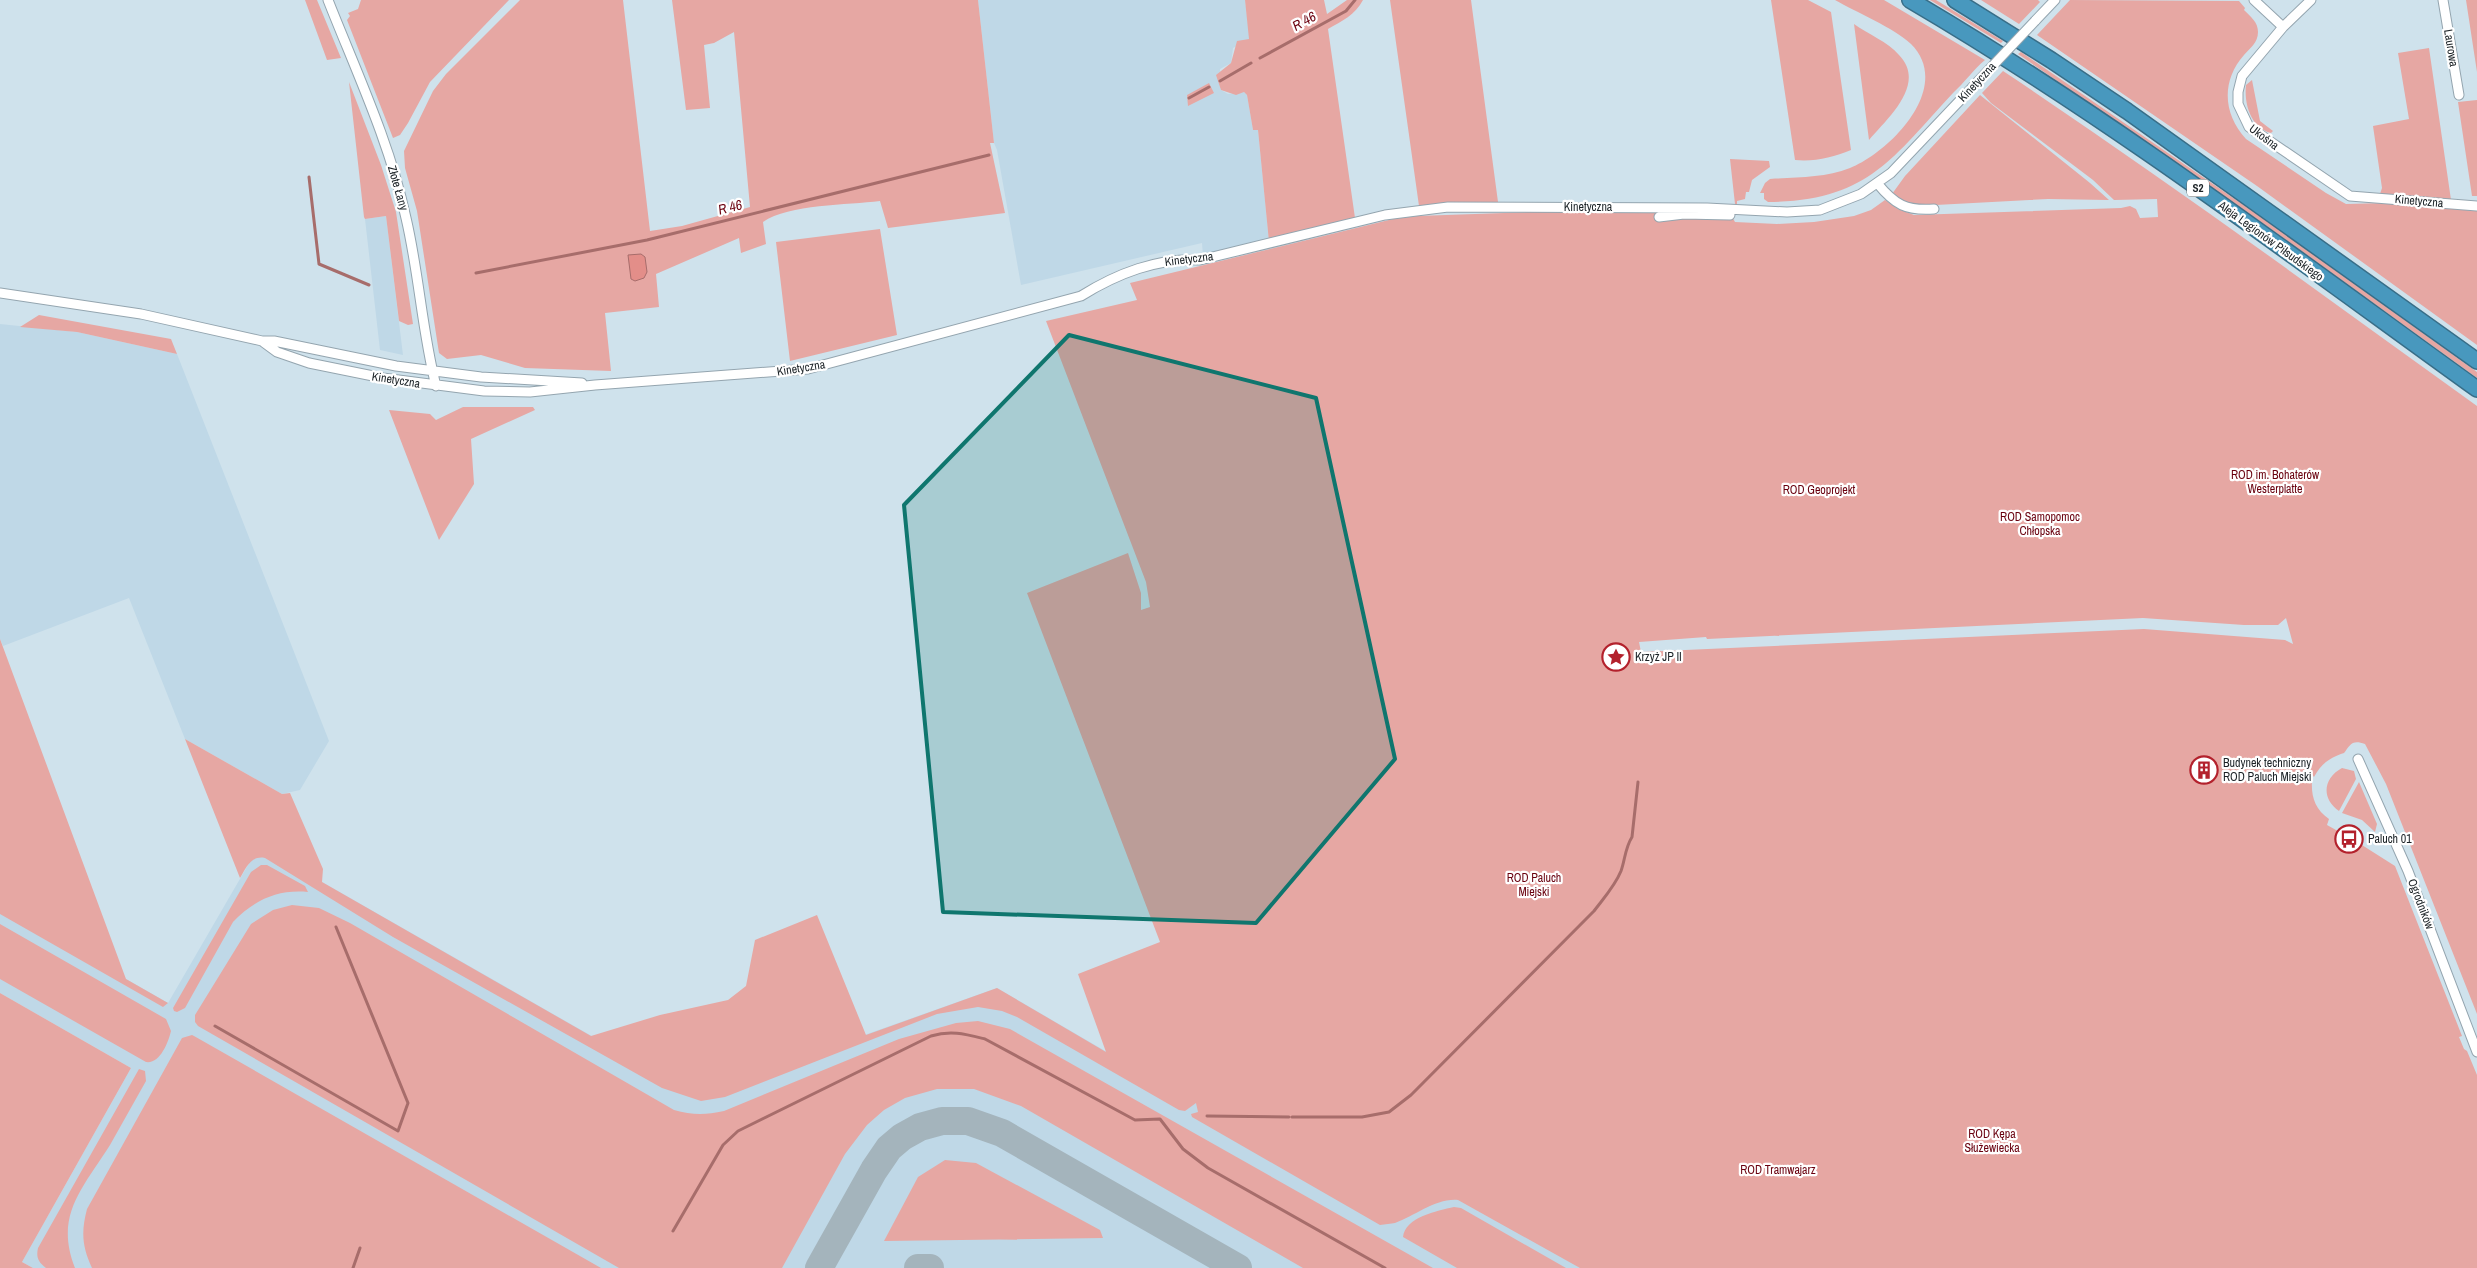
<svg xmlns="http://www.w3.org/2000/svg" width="2477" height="1268" viewBox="0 0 2477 1268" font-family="'Archivo Narrow',sans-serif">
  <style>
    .built { fill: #bfd8e7 }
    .green { fill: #e6a7a3; fill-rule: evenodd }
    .water { fill: #e38e89; stroke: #a76d6b }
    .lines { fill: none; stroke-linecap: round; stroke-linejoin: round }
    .stream { stroke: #a76d6b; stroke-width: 3 }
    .taxiway { stroke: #a4b4bc; stroke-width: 28 }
    .minor-casing { stroke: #94a5af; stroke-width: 11 }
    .motorway-casing { stroke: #386e88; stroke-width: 18 }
    .minor { stroke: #fff; stroke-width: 9 }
    .motorway { stroke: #4898be; stroke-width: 15 }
    .minor-bridge-casing { stroke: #94a5af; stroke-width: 11; stroke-linecap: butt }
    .minor-bridge { stroke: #fff; stroke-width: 9 }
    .marked { fill: #0f766e; fill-opacity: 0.2; stroke: #0f766e; stroke-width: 4; stroke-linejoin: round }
    .labels { text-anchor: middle; stroke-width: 4.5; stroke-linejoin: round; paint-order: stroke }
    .shield { fill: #fff; stroke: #5f6466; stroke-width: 1 }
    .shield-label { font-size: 11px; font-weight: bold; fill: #1a2125 }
    .street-label { font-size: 12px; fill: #1a2125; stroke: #fff }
    .park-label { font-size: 12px; fill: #69000e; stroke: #fff }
    .poi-label { font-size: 12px; fill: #1a2125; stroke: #fff; text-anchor: start }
    .water-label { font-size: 14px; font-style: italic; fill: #6d0411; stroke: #fff }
  </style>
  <rect width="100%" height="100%" fill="#cfe2ec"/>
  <path class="built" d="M978,0h267l5,39 -17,9 -2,15 -11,6v17l1,4 7,4 16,-2 3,3 6,35h5l11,112 -66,14 -1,-13 -181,42 -24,-135 -3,-7z
    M386,216l17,139 -23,-5 -15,-131z
    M0,324l77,8 100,22 152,387 -29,49 -18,4 -97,-55 -56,-141 -126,48 -3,-7z
    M259,846l436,249 302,-107 110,64 349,141 133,75h-1556l-11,-6 109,-194 -131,-75v-86l168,96z"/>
  <path class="green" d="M305,0h12l24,58 -14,2z
    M361,0h148l-79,82 -22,41 -8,12 -7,3 -46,-118 3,-4 -2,-3 10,-4z
    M520,0h103l27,231 32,-5 68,-19 -16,-175 -20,11 -10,2 6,63 -24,2 -14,-110h306l16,143h-4l15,70 -117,15 -8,-27c-32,4 -91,3 -117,21l3,22 -25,9 -2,-15 -83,36 3,33 -54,6 6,58 -86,-3 -44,-13 -34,4 -8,-6 -22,-142 -12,-43 -1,-17 29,-60 13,-17z
    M1245,0h79l3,14 20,-14h16c-8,15 -21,21 -35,29l27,189 -86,24 -11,-112h-5l-6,-35 -3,-3 -8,3 -15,-5 -5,-15 15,-12 6,-22 12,-2z
    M1390,0h81l27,202 -79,4z
    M1771,0h37l23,12 20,138c-18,7 -36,12 -56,10z
    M1835,0h49l101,60c-11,9 -21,23 -32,33 -62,67 -86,108 -185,109l-4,-3v-6h-4l5,-10 5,-4c27,-2 55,-1 80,-11 40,-16 104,-81 61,-124 -17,-16 -55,-32 -76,-44z
    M1930,0h6l67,41 -2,2z
    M1981,0h57l2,2 -21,22z
    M2070,0l169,1 6,7 -1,2c7,7 14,12 14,22 0,11 -8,16 -14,23 -23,26 -21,59 2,84l80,54 20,11 40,-1 91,8v134l-220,-159 -220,-151z
    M2466,0h11v72z
    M1854,24c14,10 34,18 45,31 28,29 -11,63 -30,85z
    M2429,48l22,152 -71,-6 2,-6 -9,-62 36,-7 -11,-66z
    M2021,52l240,165 216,155v6l-206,-149 -253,-175z
    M2003,71c161,107 317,222 474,335v608l-91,-230 -21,-40c-13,-5 -15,1 -21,9 -15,5 -23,11 -30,24l-5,-6 -2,3 5,6c-1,17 3,29 17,39l-2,6 18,10 -2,3 9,6 2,-4 41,26 67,170 -3,1 5,12 3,2 10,24v193h-897l-122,-68c-22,-2 -43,16 -63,23 -4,1 -10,1 -15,2l-188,-108 -1,-3 7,-2 -2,-9 -11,8 -6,-1 -162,-93 -15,-6 -24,-4 -41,7 -212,83 -24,4 -39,-13 -269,-151 -128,-79c-14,-3 -19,10 -25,20l-55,-139 97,55 8,-1 33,76 -1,13 269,154 69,-21 68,-15 18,-14 9,-46 62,-25 49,120 131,-47 109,64 -28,-78 82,-32 -133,-349 101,-40 13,40v17l9,-3 -4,-25 -100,-261 91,-21 -7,-17 263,-64 24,-3 169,-6 144,3 5,9 42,2 37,-2 40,-6 17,-6 14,-10 13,9 16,6 207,-7 9,-2 6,3 4,9 18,-1 -1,-18 -43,1 -21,-20 -102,-77 -9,-10zM2143,618l101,7h34l8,-7 7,26 -8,-4 -141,-11 -503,23 -2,-10 67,-5 1,2z
    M2252,80l8,41 13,10 -2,2c-21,-6 -27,-30 -25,-48z
    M349,82l32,83 15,47 17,112 -5,1 -9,-4 -13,-105 -21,3 -1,-2z
    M1209,83l5,10 -26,13 -1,-11z
    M1980,95l110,88 19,17 -61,-1 -131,7 -9,-2 -16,-10 13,-18z
    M2477,100v96h-5l-14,-94z
    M1730,159l39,2 1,6 -18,13 -3,12h-3l-1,7 -8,2v3h-2z
    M880,229l17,106 -107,26 -14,-119z
    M39,315l132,24 6,15 -100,-22 -57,-5z
    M463,407h70l2,3 -64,29 3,45 -35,56 -50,-130 41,4 6,6z
    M0,639l126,340 42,24 -5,4 -163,-93z
    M2342,768l12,3 2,8 -17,32c-18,-12 -16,-33 3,-43z
    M2359,782l18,42 -2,8 -13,-12 -20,-7z
    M261,865h6l38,21 3,6c-30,-3 -54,8 -75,30l-48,86 -8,4 -3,-1 -1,-3 78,-136z
    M292,905l27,3 31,15 324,187c18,5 31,5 50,1l175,-72 57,-16 22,-2 32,8 423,239h-130l-282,-162 -47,-17h-37l-32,9 -21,12 -17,15 -22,29 -63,114h-163l-421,-242 -3,-4v-7l56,-91 22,-14z
    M0,924l166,95 5,12c-3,12 -11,33 -25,31l-146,-83z
    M0,993l131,75 -109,194 11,6h-33z
    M192,1035l2,1 407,232h-509c-10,-22 -11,-36 -5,-59l95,-171z
    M139,1069l6,2 1,10c-12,21 -24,43 -36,64 -27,43 -56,70 -35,123h-29c-8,-6 -10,-11 -8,-20z
    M945,1160l31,3 124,67 3,8 -219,3 34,-64z
    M1454,1207l7,1 105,60h-109l-54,-31c2,-20 34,-26 51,-30z"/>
  <path class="water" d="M641,254l4,3 2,15 -3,6 -9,3 -4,-2 -3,-24z"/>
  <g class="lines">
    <path class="stream" d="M1260,58l86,-47 9,-11
      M1220,81l31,-18
      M1189,98l20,-11
      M309,177l10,87 50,21
      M476,273l171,-33 342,-85
      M215,1026l183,105 10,-28 -72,-176
      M1207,1116l82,1
      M1292,1117h70l27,-5 22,-17 183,-184c9,-12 21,-25 27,-40 4,-11 4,-23 11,-34l6,-55
      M673,1231l50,-86 15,-14 193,-95c20,-6 34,-2 54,3l150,81 25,-1 23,30 25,19 177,100
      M353,1268l7,-20"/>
    <path class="taxiway" d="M819,1268l55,-98 15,-22 13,-11 18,-10 22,-6h26l34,12 236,135
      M918,1268h12"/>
    <g class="minor-casing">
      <path id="minor" d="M328,0c28,71 62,143 78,218 13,55 16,113 30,168
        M2254,0l29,27
        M2311,0l-28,27 -41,49 -4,16v12l11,23 101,69 127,10
        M2443,0l16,95
        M2035,21l20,-21
        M1877,183c18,22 29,28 57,26
        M1659,217l25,-3 46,1
        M0,293l141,21 121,27h12l122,25 85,11 101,6
        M262,341l15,11 32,11 74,15 101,13 46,1 65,-7 213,-16 273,-73c35,-22 78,-39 119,-36l185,-45 63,-8 259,1 80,4 33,-2 41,-16 30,-21 93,-98
        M2358,759l50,112 69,181"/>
    </g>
    <g class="motorway-casing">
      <path id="motorway" d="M1910,0c198,116 381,255 567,389
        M1955,0l96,60 76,51 350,250"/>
    </g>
    <use href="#minor" class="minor"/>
    <use href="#motorway" class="motorway"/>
    <g class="minor-bridge-casing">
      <path id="minor-bridge" d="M1984,75l51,-54"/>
    </g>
    <use href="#minor-bridge" class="minor-bridge"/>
  </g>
  <path class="marked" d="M1069,335l247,63 79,361 -139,164 -313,-11 -39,-407z"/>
  <defs>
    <g id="sight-ring" transform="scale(1.4375)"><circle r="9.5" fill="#fff" stroke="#b3212c" stroke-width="1.5"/><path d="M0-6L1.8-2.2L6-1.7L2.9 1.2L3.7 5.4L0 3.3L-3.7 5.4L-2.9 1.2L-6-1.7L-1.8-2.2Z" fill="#b3212c"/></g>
    <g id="building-ring" transform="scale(1.4375)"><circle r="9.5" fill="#fff" stroke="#b3212c" stroke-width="1.5"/><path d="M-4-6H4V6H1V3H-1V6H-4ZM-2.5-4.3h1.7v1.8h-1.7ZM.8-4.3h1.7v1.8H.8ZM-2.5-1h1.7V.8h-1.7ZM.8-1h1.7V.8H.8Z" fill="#b3212c"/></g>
    <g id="bus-ring" transform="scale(1.4375)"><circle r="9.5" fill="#fff" stroke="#b3212c" stroke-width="1.5"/><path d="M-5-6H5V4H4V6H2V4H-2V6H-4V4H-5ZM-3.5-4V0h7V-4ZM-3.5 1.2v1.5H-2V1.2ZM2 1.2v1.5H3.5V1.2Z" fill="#b3212c"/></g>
  </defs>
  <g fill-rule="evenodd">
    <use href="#sight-ring" x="1616" y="657"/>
    <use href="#building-ring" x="2204" y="770"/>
    <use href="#bus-ring" x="2349" y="839"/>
  </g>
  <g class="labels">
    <rect class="shield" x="2187" y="179.5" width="22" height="17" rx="4"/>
    <g class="shield-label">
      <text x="2198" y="192">S2</text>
    </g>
    <g class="street-label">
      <text transform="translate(2451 48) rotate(81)" y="4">Laurowa</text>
      <text transform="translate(1977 82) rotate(-47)" y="4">Kinetyczna</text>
      <text transform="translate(2264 137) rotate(37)" y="4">Ukośna</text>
      <text transform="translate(398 188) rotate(74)" y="4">Złote Łany</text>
      <text transform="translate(2419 201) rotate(5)" y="4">Kinetyczna</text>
      <text x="1588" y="211">Kinetyczna</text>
      <text transform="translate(2271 241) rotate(36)" y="4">Aleja Legionów Piłsudskiego</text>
      <text transform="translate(1189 259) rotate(-7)" y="4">Kinetyczna</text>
      <text transform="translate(801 368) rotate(-9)" y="4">Kinetyczna</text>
      <text transform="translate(396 380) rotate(9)" y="4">Kinetyczna</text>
      <text transform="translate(2421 904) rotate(69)" y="4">Ogrodników</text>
    </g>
    <g class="park-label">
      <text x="2275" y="479">ROD im. Bohaterów<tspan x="2275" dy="14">Westerplatte</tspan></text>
      <text x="1819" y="494">ROD Geoprojekt</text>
      <text x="2040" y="521">ROD Samopomoc<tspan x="2040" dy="14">Chłopska</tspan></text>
      <text x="1534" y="882">ROD Paluch<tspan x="1534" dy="14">Miejski</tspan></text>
      <text x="1992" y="1138">ROD Kępa<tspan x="1992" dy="14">Służewiecka</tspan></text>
      <text x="1778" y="1174">ROD Tramwajarz</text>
    </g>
    <g class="poi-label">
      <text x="1635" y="661">Krzyż JP II</text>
      <text x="2223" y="767">Budynek techniczny<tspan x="2223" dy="14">ROD Paluch Miejski</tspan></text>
      <text x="2368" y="843">Paluch 01</text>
    </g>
    <g class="water-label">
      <text transform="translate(1304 21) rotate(-29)" y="5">R 46</text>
      <text transform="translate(730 207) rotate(-14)" y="5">R 46</text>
    </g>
  </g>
</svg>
